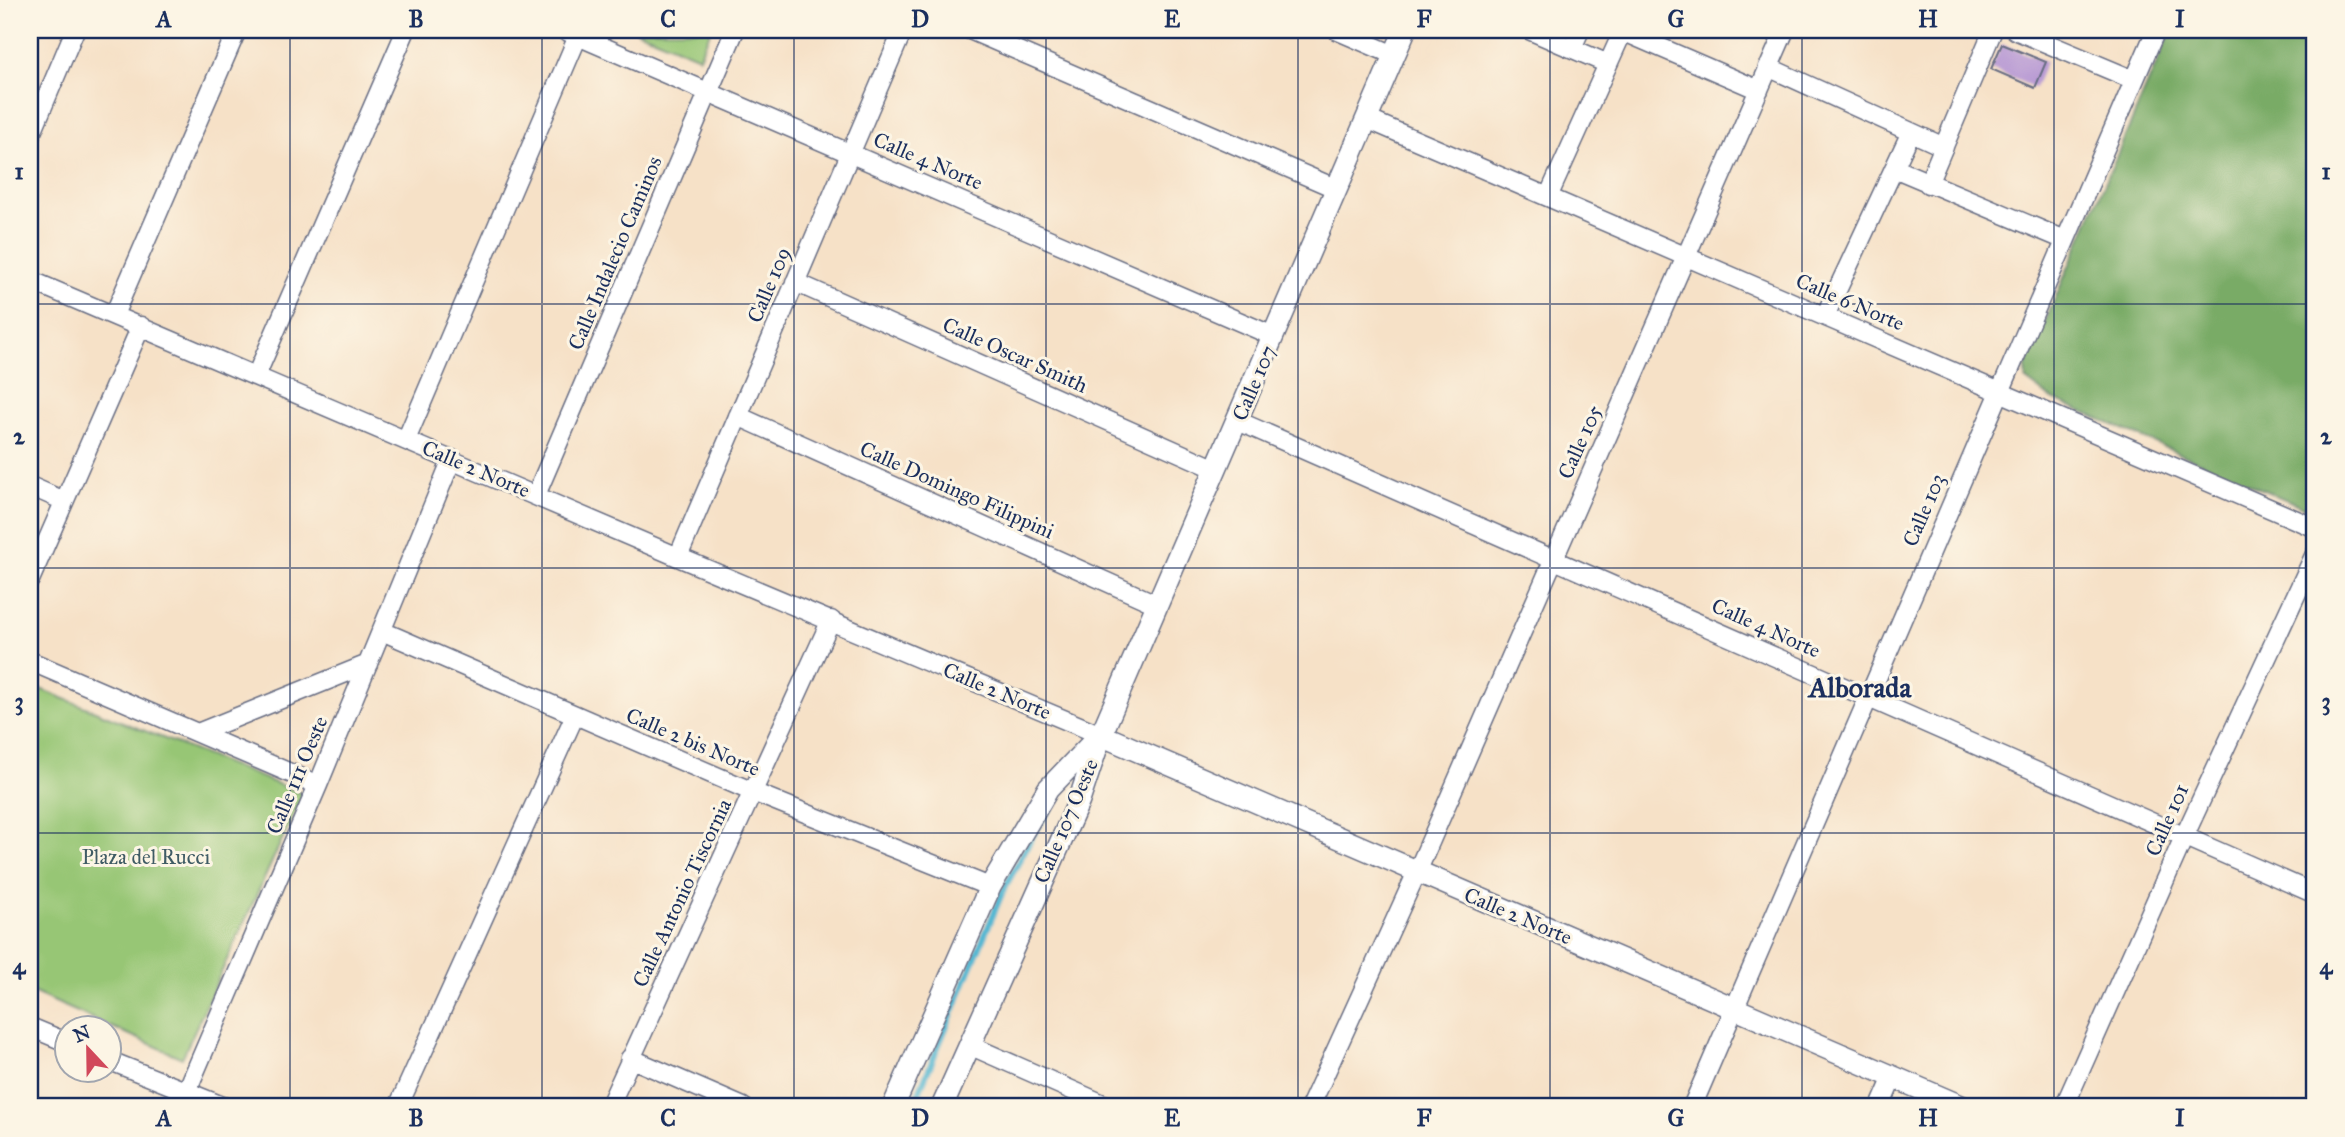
<svg xmlns="http://www.w3.org/2000/svg" width="2345" height="1137" viewBox="0 0 2345 1137" font-family="'IM FELL Great Primer',serif">
  <style>
    .green { fill: #97c675; stroke: #597a6a; stroke-width: 2 }
    .forest { fill: #79ab66; stroke: #4a6d62; stroke-width: 2 }
    .lines { fill: none; stroke-linecap: round; stroke-linejoin: round }
    .stream { stroke: #54b7d2; stroke-width: 6 }
    .building { fill: #ba9cd4 }
    .minor-casing { stroke: #686d83; stroke-width: 21 }
    .tertiary-casing { stroke: #686d83; stroke-width: 24 }
    .minor { stroke: #fff; stroke-width: 18 }
    .tertiary { stroke: #fff; stroke-width: 21 }
    .grid { fill: none; stroke: #1b2f5e; stroke-width: 2; stroke-opacity: 0.55 }
    .labels { text-anchor: middle; stroke-width: 6; stroke-linejoin: round; paint-order: stroke }
    .street-label { font-size: 21px; fill: #1b2f5e; stroke: #fcf5e5 }
    .park-label { font-size: 21px; fill: #405c65; stroke: #fcf5e5 }
    .district-label { font-size: 28px; font-weight: bold; fill: #1b2f5e; stroke: #fcf5e5 }
    .neatline { fill: none; stroke: #1b2f5e; stroke-width: 2.5 }
    .grid-label { font-size: 23px; text-anchor: middle; font-weight: bold; fill: #1b2f5e }
  </style>
  <rect width="100%" height="100%" fill="#fcf5e5"/>
  <filter id="ink" filterUnits="userSpaceOnUse"><feTurbulence type="fractalNoise" baseFrequency=".0143" numOctaves="2"/><feDisplacementMap in="SourceGraphic" scale="14" xChannelSelector="R" yChannelSelector="G"/><feConvolveMatrix kernelMatrix="1 2 1 2 8 2 1 2 1" color-interpolation-filters="sRGB"/></filter>
  <filter id="wash" filterUnits="userSpaceOnUse"><feTurbulence type="fractalNoise" baseFrequency=".00686" numOctaves="4" result="noise"/><feDisplacementMap in="SourceGraphic" scale="28" xChannelSelector="R" yChannelSelector="G"/><feGaussianBlur stdDeviation="1.57" result="paint"/><feColorMatrix in="noise" values="0 0 0 0 0 0 0 0 0 0 0 0 0 0 0 0 0 1.4 0 .05"/><feComposite in="paint" operator="in"/></filter>
  <g filter="url(#wash)">
    <rect width="100%" height="100%" fill="#f6e1c7"/>
    <path class="green" d="M635,30h76l-12,27z
      M30,685l273,109 -121,264 -152,-67z"/>
    <path class="forest" d="M2171,30h144v482l-265,-114 -24,-18 -1,-12z"/>
    <g class="lines">
      <path class="stream" d="M913,1107l90,-216 28,-52 30,-48"/>
    </g>
    <g id="blocks">
      <path class="building" d="M2002,44l44,18 -11,26 -44,-19z"/>
    </g>
  </g>
  <g filter="url(#ink)">
    <use href="#blocks" fill-opacity="0" stroke="#686d83" stroke-width="2"/>
    <g class="lines">
      <g class="minor-casing">
        <path id="minor" d="M564,30l709,306
          M970,30l367,159
          M1336,30l58,25
          M1529,30l79,34
          M1620,30l139,60
          M2015,30l119,50
          M1572,48l8,-18
          M1768,67l176,80
          M1367,119l948,409
          M30,137l45,-107
          M1894,168l171,72
          M1928,184l65,-154
          M1548,197l75,-166
          M30,280l648,277 423,178
          M795,282l421,187
          M114,315l123,-285
          M1825,316l86,-184
          M256,376l150,-346
          M738,416l420,189
          M1238,421l1077,473
          M406,440l172,-404
          M30,486l34,15
          M536,495l199,-465
          M678,557l225,-527
          M30,580l111,-254
          M382,631l371,161 237,95
          M30,661l288,124
          M200,732l168,-68
          M30,1027l36,15
          M969,1045l141,62
          M630,1058l113,49
          M108,1060l117,47
          M180,1107l138,-322 134,-326
          M398,1107l177,-392
          M609,1107l222,-487
          M1310,1107l107,-235 368,-842
          M1692,1107l464,-1077
          M1880,1107l13,-30
          M2064,1107l120,-270 131,-283"/>
      </g>
      <g class="tertiary-casing">
        <path id="tertiary" d="M1101,735l862,372
          M893,1107l97,-220 58,-98 51,-53
          M942,1107l137,-306 22,-66 304,-705"/>
      </g>
      <use href="#minor" class="minor"/>
      <use href="#tertiary" class="tertiary"/>
    </g>
  </g>
  <path class="grid" d="M290,30v1077M542,30v1077M794,30v1077M1046,30v1077M1298,30v1077M1550,30v1077M1802,30v1077M2054,30v1077M30,304h2285M30,568h2285M30,833h2285"/>
  <g class="labels">
    <g class="street-label">
      <text transform="translate(928 161) rotate(23)" y="7">Calle 4 Norte</text>
      <text transform="translate(615 253) rotate(-67)" y="7">Calle Indalecio Caminos</text>
      <text transform="translate(769 285) rotate(-67)" y="7">Calle 109</text>
      <text transform="translate(1850 302) rotate(23)" y="7">Calle 6 Norte</text>
      <text transform="translate(1015 355) rotate(24)" y="7">Calle Oscar Smith</text>
      <text transform="translate(1254 383) rotate(-67)" y="7">Calle 107</text>
      <text transform="translate(1580 442) rotate(-66)" y="7">Calle 105</text>
      <text transform="translate(476 469) rotate(23)" y="7">Calle 2 Norte</text>
      <text transform="translate(957 490) rotate(24)" y="7">Calle Domingo Filippini</text>
      <text transform="translate(1924 510) rotate(-67)" y="7">Calle 103</text>
      <text transform="translate(1766 628) rotate(24)" y="7">Calle 4 Norte</text>
      <text transform="translate(997 691) rotate(23)" y="7">Calle 2 Norte</text>
      <text transform="translate(693 742) rotate(23)" y="7">Calle 2 bis Norte</text>
      <text transform="translate(297 775) rotate(-67)" y="7">Calle 111 Oeste</text>
      <text transform="translate(2167 820) rotate(-66)" y="7">Calle 101</text>
      <text transform="translate(1066 821) rotate(-67)" y="7">Calle 107 Oeste</text>
      <text transform="translate(682 893) rotate(-65)" y="7">Calle Antonio Tiscornia</text>
      <text transform="translate(1518 916) rotate(23)" y="7">Calle 2 Norte</text>
    </g>
    <g class="park-label">
      <text x="146" y="864">Plaza del Rucci</text>
    </g>
    <g class="district-label">
      <text x="1860" y="697">Alborada</text>
    </g>
  </g>
  <rect width="2345" height="1137" fill="none" stroke="#fcf5e5" stroke-width="77"/>
  <g transform="translate(88 1049) rotate(338)"><circle r="33" fill="#fcf5e5" stroke="#a2a6af" stroke-width="2"/>
  <path d="M0-5L12 26L0 18L-12 26Z" fill="#d1495b"/>
  <text y="-10" font-size="19" font-weight="bold" text-anchor="middle" fill="#1b2f5e">N</text>
  </g>
  <rect x="38" y="38" width="2268" height="1060" class="neatline"/>
  <g class="grid-label">
    <text x="164" y="27">A</text>
    <text x="416" y="27">B</text>
    <text x="668" y="27">C</text>
    <text x="920" y="27">D</text>
    <text x="1172" y="27">E</text>
    <text x="1424" y="27">F</text>
    <text x="1676" y="27">G</text>
    <text x="1928" y="27">H</text>
    <text x="2180" y="27">I</text>
    <text x="19" y="179">1</text>
    <text x="2326" y="179">1</text>
    <text x="19" y="444">2</text>
    <text x="2326" y="444">2</text>
    <text x="19" y="709">3</text>
    <text x="2326" y="709">3</text>
    <text x="19" y="974">4</text>
    <text x="2326" y="974">4</text>
    <text x="164" y="1126">A</text>
    <text x="416" y="1126">B</text>
    <text x="668" y="1126">C</text>
    <text x="920" y="1126">D</text>
    <text x="1172" y="1126">E</text>
    <text x="1424" y="1126">F</text>
    <text x="1676" y="1126">G</text>
    <text x="1928" y="1126">H</text>
    <text x="2180" y="1126">I</text>
  </g>
</svg>
